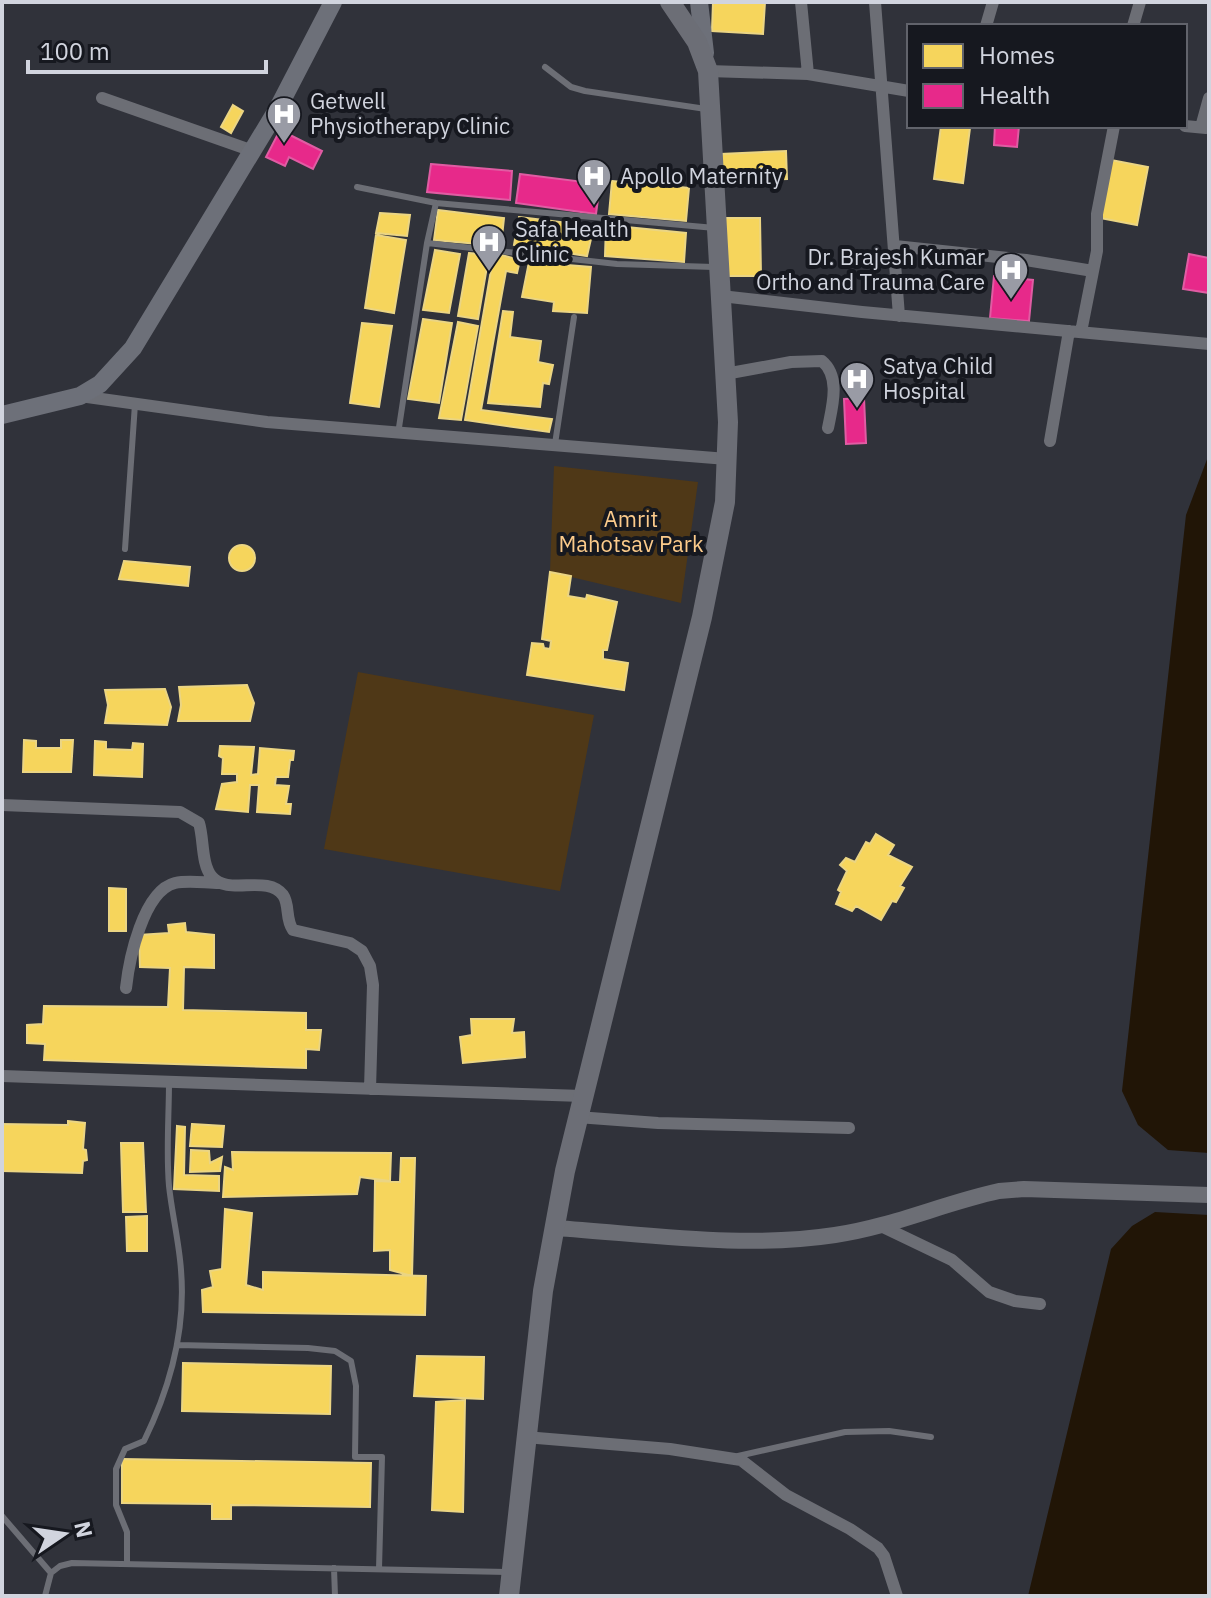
<svg xmlns="http://www.w3.org/2000/svg" width="1211" height="1598" viewBox="0 0 1211 1598" font-family="'IBM Plex Sans',sans-serif">
  <style>
    .green { fill: #4f3817 }
    .water { fill: #211506 }
    .homes { fill: #f6d55c; stroke: #ebd583; stroke-width: 2 }
    .health { fill: #e7298a; stroke: #e05ca3; stroke-width: 2 }
    .lines { fill: none; stroke-linecap: round; stroke-linejoin: round }
    .service { stroke: #6c6e75; stroke-width: 6 }
    .minor { stroke: #6c6e75; stroke-width: 12 }
    .tertiary { stroke: #6c6e75; stroke-width: 16 }
    .secondary { stroke: #6d7079; stroke-width: 18 }
    .primary { stroke: #6c6e76; stroke-width: 20 }
    .labels { text-anchor: middle; stroke-width: 8; stroke-linejoin: round; paint-order: stroke }
    .poi-label { font-size: 22px; fill: #d1d4de; stroke: #16181f; text-anchor: start }
    .park-label { font-size: 22px; fill: #fccb8b; stroke: #16181f }
  </style>
  <rect width="100%" height="100%" fill="#30323a"/>
  <path class="green" d="M554,466l144,16 -17,121 -131,-31z
    M358,672l236,43 -34,176 -236,-42z"/>
  <path class="water" d="M1209,454v699l-41,-3 -30,-25 -16,-34 64,-576z
    M1155,1212l54,3v381h-181l83,-347 21,-23z"/>
  <path class="homes" d="M713,2h52l-2,32 -51,-3z
    M233,105l10,6 -12,22 -10,-6z
    M941,126l29,2 -7,55 -29,-4z
    M786,151l1,28 -65,2 -1,-27z
    M1111,160l37,7 -11,58 -37,-7z
    M612,181l77,7 -3,33 -77,-7z
    M438,210l66,8 -3,28 -67,-6z
    M380,213l30,2 -3,21 -31,-3z
    M519,217l75,9 -7,30 -73,-11z
    M723,218h37l1,58h-38z
    M606,225l80,8 -2,29 -79,-6z
    M376,235l30,5 -12,73 -29,-5z
    M435,250l25,4 -11,59 -26,-3z
    M469,253l20,2 -11,64 -20,-3z
    M494,253l26,7 -3,13 -11,-2 -25,139 71,9 -3,13 -84,-12z
    M529,262l62,5 -4,46 -34,-2 1,-9 -32,-5z
    M503,311l10,1 -3,25 31,4 -3,21 15,3 -4,19 -6,-1 -3,24 -52,-4z
    M423,319l29,4 -13,80 -31,-4z
    M458,322l20,4 -17,94 -22,-2z
    M362,323l30,3 -13,81 -29,-4z
    M229 558a13 13 0 1 1 26 0a13 13 0 1 1-26 0Z
    M124,561l66,6 -2,19 -69,-7z
    M550,572l21,4 -3,20 18,3 1,-4 30,7 -10,48h-4v9l25,4 -4,27 -97,-15 5,-32 11,1 1,4 6,1 1,-8 -9,-2z
    M247,685l7,18 -4,18h-72l3,-16 -2,-18z
    M165,689l6,18 -4,18 -62,-2 3,-18 -3,-15z
    M24,740l12,1v7h25v-8h12l-2,32h-48z
    M95,741l11,1v7l26,1 1,-7 10,1 -1,33 -48,-2z
    M220,746l34,1 -3,28 7,-1 2,-26 34,3 -1,9h-3l-2,17h-12l-1,8 14,1 -3,18h5l-1,10 -33,-2 2,-27h-9l-2,27 -32,-3 6,-25 15,-2v-8h-15l1,-16 -4,-2z
    M876,834l18,11 -6,10 24,12 -12,19 4,2 -8,14 -4,-1 -11,19 -25,-14 -4,5 -16,-7 5,-12 -3,-2 9,-19 -7,-6 6,-7 9,4 11,-20 4,2z
    M109,888l17,1v42h-17z
    M185,923l1,9 28,3v33l-30,-1 -1,43 123,3v17h15l-2,20 -13,-1v19l-262,-8 1,-16 -18,-1v-18l16,-1 1,-18 124,1 2,-39 -30,-1 -1,-32 30,-2 -1,-8z
    M471,1019h43l-2,14 12,-1 1,25 -62,6 -3,-26 12,-2z
    M68,1121l17,2 -2,26 3,1 1,10 -4,1 -1,12 -80,-2v-47l66,1z
    M192,1124l32,2 -2,21 -32,-1z
    M177,1126l8,1 -1,48 35,1v15l-45,-2z
    M121,1143h22l3,69h-23z
    M191,1150l18,1 1,12 12,-6 -2,14 -30,1z
    M232,1152l159,1 -1,28 -30,-4 -3,17 -134,3 2,-30 8,3z
    M401,1158h14l-3,118 -22,-6v-20l-16,1 1,-70 25,1z
    M225,1209l27,4 -6,72 17,5v-18l163,4 -1,39 -222,-3 -1,-22 11,-3 -3,-16 12,-2z
    M147,1216v35h-20l-1,-34z
    M417,1356l67,1 -1,42 -69,-3z
    M183,1363l148,3 -1,48 -148,-3z
    M465,1400l-2,112 -31,-2 4,-108z
    M122,1459l249,4 -1,44 -139,-2v14h-19v-15l-90,-1z"/>
  <path class="health" d="M995,126h24l-2,21 -23,-2z
    M280,130l42,21 -9,18 -24,-12 -4,9 -19,-9z
    M431,164l81,7 -2,29 -83,-8z
    M520,174l80,10 -4,30 -80,-11z
    M1189,254l20,4v35l-26,-4z
    M994,276l39,4 -4,41 -39,-3z
    M864,398l2,45 -20,1 -2,-45z"/>
  <g class="lines">
    <path class="service" d="M545,67l26,20 14,4 121,18
      M357,187l79,16 279,25
      M427,243l190,21 97,3
      M398,434l29,-191 9,-40
      M555,444l19,-127
      M125,549l10,-145
      M177,1345l131,3 27,3 16,10 5,25 -1,71h27l-3,112
      M738,1456l107,-24 44,-1 42,6
      M2,1516l49,57
      M127,1564v-32l-11,-27v-36l9,-20 19,-8c26,-53 42,-111 37,-171 -2,-28 -9,-56 -12,-84 -3,-34 0,-70 0,-104
      M334,1568l1,28
      M45,1596l6,-23 9,-7 12,-3 435,9"/>
    <path class="minor" d="M801,2l7,72
      M875,2l24,314
      M986,26l7,-24
      M1133,26l7,-24
      M708,71l100,3 101,17
      M102,98l151,53
      M1185,126l21,2
      M1201,127l8,-29
      M895,246l131,14 67,11
      M721,296l141,16 347,32
      M1081,332l16,-81v-37l17,-88
      M725,374l66,-12 31,-1c19,16 10,46 6,67
      M80,396l187,26 460,37
      M1050,441l19,-110
      M2,805l178,7 19,11c5,16 2,41 13,54 16,19 55,-3 71,18 7,10 2,24 10,35l57,13 12,8 8,15 3,19 -3,104
      M126,988c3,-28 17,-97 49,-105 14,-3 30,0 44,0
      M2,1076l580,20
      M577,1117l81,6 191,5
      M879,1225l73,35 37,32 26,9 25,3
      M525,1437l145,12 71,11 45,35 64,34 28,19 6,8 13,40"/>
    <path class="tertiary" d="M555,1228c92,6 188,21 280,7 56,-8 109,-32 164,-44l25,-2 185,6"/>
    <path class="secondary" d="M699,2l6,51
      M2,415l78,-19 20,-12 33,-36 144,-238 56,-108"/>
    <path class="primary" d="M509,1596l34,-305 22,-120 137,-554 23,-115 3,-80 -20,-351 -11,-29 -27,-40"/>
  </g>
  <defs>
    <g id="hospital-pin" transform="scale(1.8)"><path d="M0 17L-7.5 6A9.5 9.5 0 1 1 7.5 6Z" fill="#999ba5" stroke="#16181f"/><path d="M-5-5h3v3.5h4V-5h3V5h-3V1.5h-4V5h-3Z" fill="#fff"/></g>
  </defs>
  <g fill-rule="evenodd">
    <use href="#hospital-pin" x="284" y="114"/>
    <use href="#hospital-pin" x="594" y="176"/>
    <use href="#hospital-pin" x="489" y="242"/>
    <use href="#hospital-pin" x="1011" y="270"/>
    <use href="#hospital-pin" x="857" y="379"/>
  </g>
  <g class="labels">
    <g class="poi-label">
      <text x="310" y="109">Getwell<tspan x="310" dy="25">Physiotherapy Clinic</tspan></text>
      <text x="620" y="184">Apollo Maternity</text>
      <text x="515" y="237">Safa Health<tspan x="515" dy="25">Clinic</tspan></text>
      <text x="985" y="265" text-anchor="end">Dr. Brajesh Kumar<tspan x="985" dy="25">Ortho and Trauma Care</tspan></text>
      <text x="883" y="374">Satya Child<tspan x="883" dy="25">Hospital</tspan></text>
    </g>
    <g class="park-label">
      <text x="631" y="527">Amrit<tspan x="631" dy="25">Mahotsav Park</tspan></text>
    </g>
  </g>
  <rect width="1211" height="1598" fill="none" stroke="#d1d4de" stroke-width="8"/>
  <rect x="907" y="24" width="280" height="104" fill="#16181f" stroke="#61636b" stroke-width="2"/>
  <rect x="923" y="44" width="40" height="24" fill="#f6d55c" stroke="#61636b" stroke-width="2"/>
  <text x="979" y="64" font-size="24" fill="#d1d4de">Homes</text>
  <rect x="923" y="84" width="40" height="24" fill="#e7298a" stroke="#61636b" stroke-width="2"/>
  <text x="979" y="104" font-size="24" fill="#d1d4de">Health</text>
  <g transform="translate(64 1534) rotate(77)" stroke="#16181f" stroke-width="6" paint-order="stroke">
  <path d="M0-6L14 30L0 20L-14 30Z" fill="#d1d4de"/>
  <text y="-12" font-size="22" font-weight="bold" text-anchor="middle" fill="#d1d4de">N</text>
  </g>
  <path d="M28 60v12h238v-12" fill="none" stroke="#d1d4de" stroke-width="4"/>
  <text x="40" y="60" font-size="24" fill="#d1d4de" stroke="#16181f" stroke-width="6" paint-order="stroke">100 m</text>
</svg>
